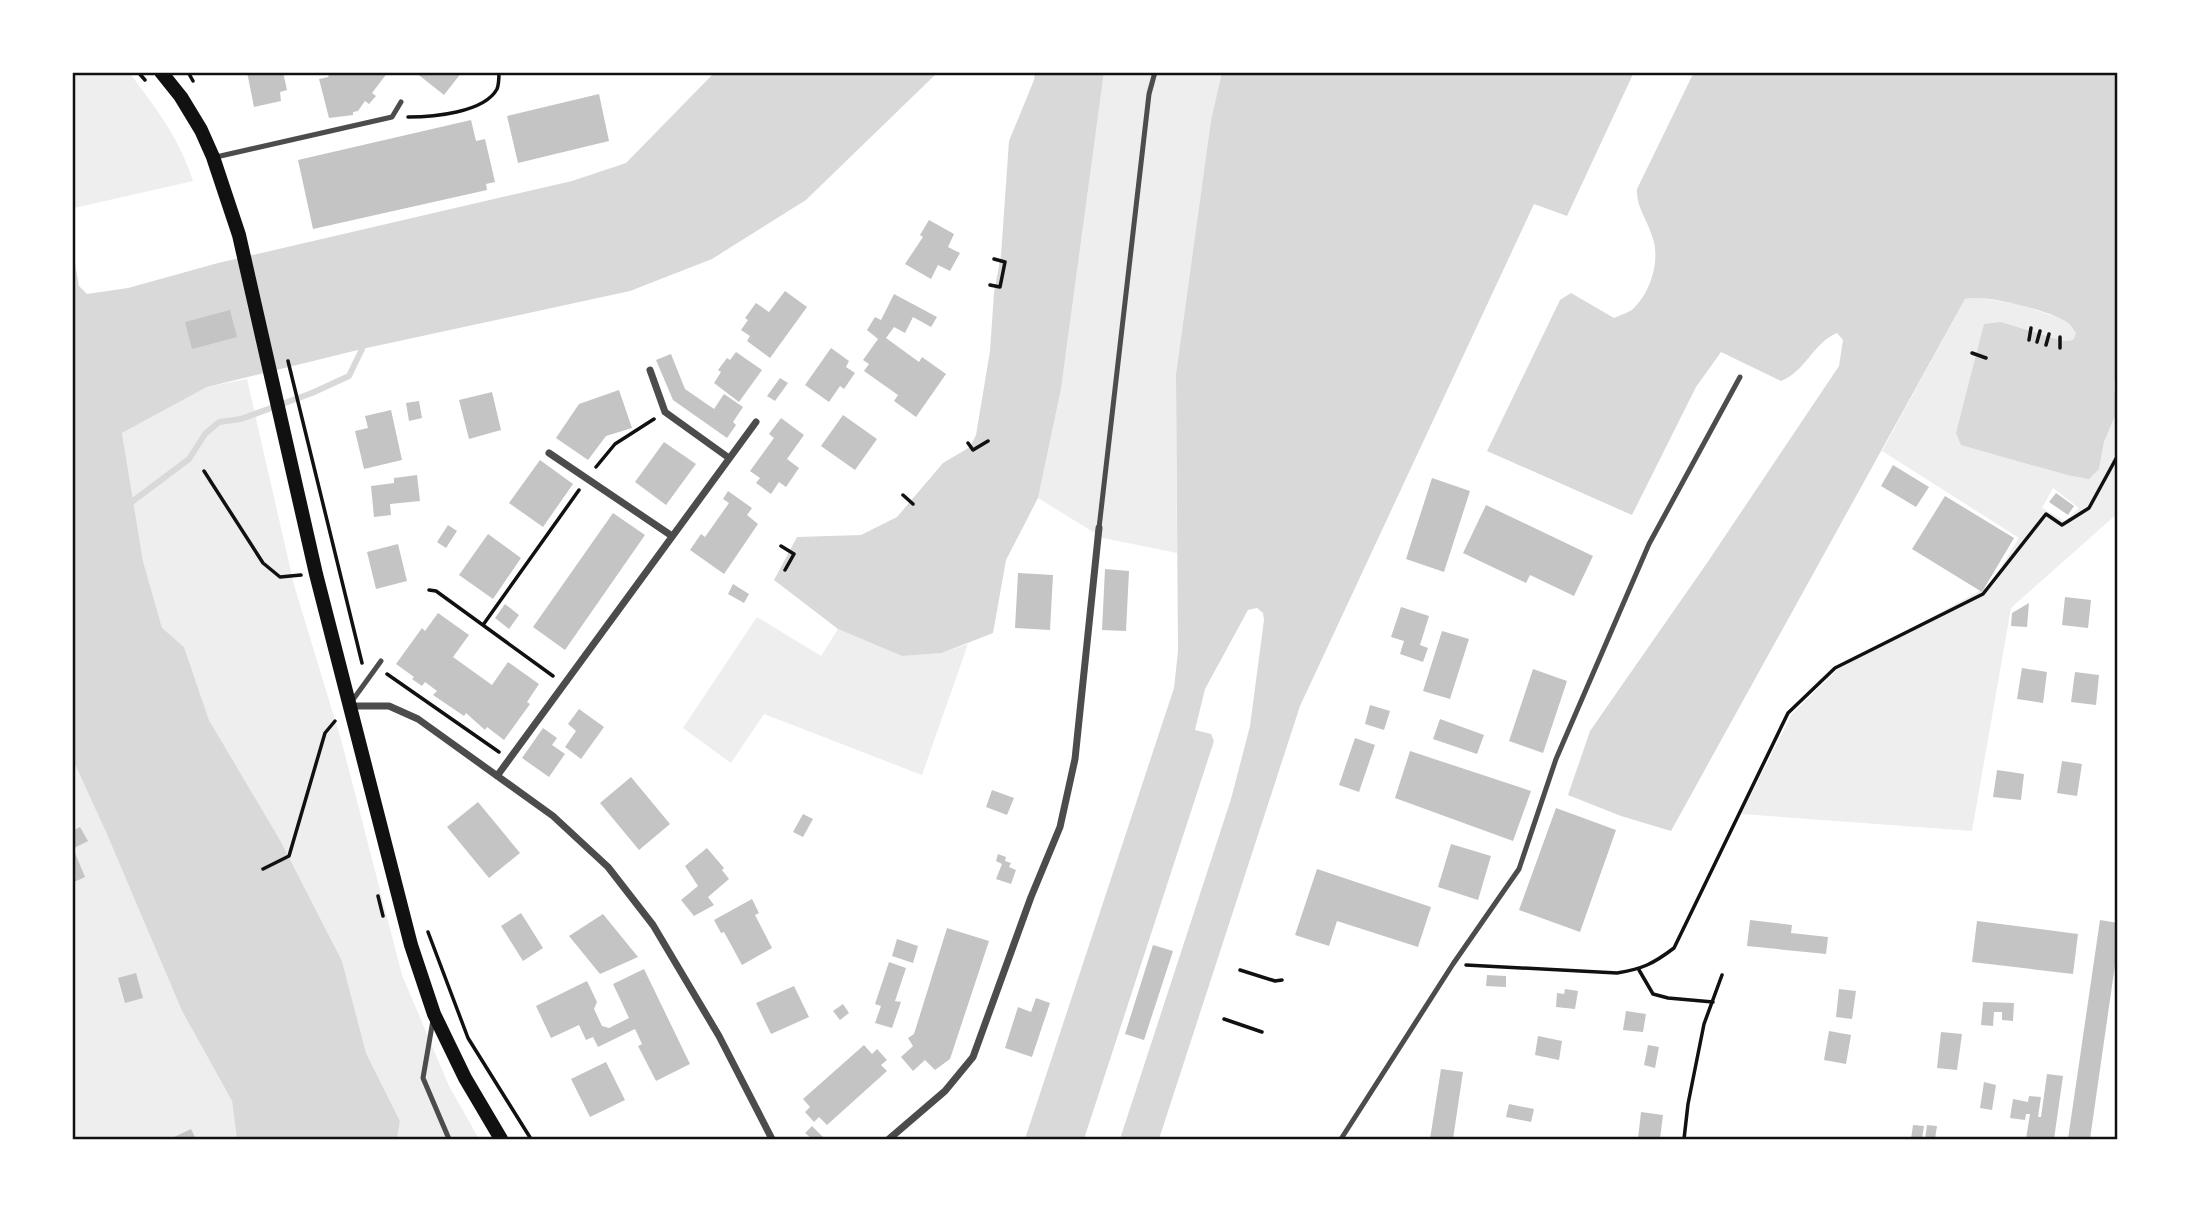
<svg xmlns="http://www.w3.org/2000/svg" width="2190" height="1211" viewBox="0 0 2190 1211" font-family="Signika,sans-serif">
  <style>
    .green { fill: #eee; fill-rule: evenodd }
    .water { fill: #d9d9d9 }
    .lines { fill: none; stroke-linecap: round; stroke-linejoin: round }
    .stream { stroke: #d9d9d9; stroke-width: 6 }
    .building { fill: #c4c4c4 }
    .path { stroke: #111; stroke-width: 3.5 }
    .service { stroke: #4c4c4c; stroke-width: 5 }
    .minor { stroke: #4c4c4c; stroke-width: 7 }
    .secondary { stroke: #111; stroke-width: 14 }
    .neatline { fill: none; stroke: #111; stroke-width: 2.5 }
  </style>
  <rect width="100%" height="100%" fill="#fff"/>
  <path class="green" d="M72,72h55l4,3c26,34 49,65 62,106l-119,27v50l-2,-3z
    M1104,72h118l-11,48 -35,254 1,179 -74,-15 -65,-40 23,-109z
    M1974,297l44,7 50,17 8,12 -3,7 -10,1 -62,-19 38,145 28,8 32,-6 5,-27 12,-31 -2,-25 4,-31v158l-107,95 -39,223 -231,-17 51,-100 46,-45 152,-84 29,-47 -137,-87 83,-152zM2053,488l26,20 -14,13 -23,-13z
    M247,379l47,206 48,158 60,232 47,111 30,53h-82l3,-18 -34,-68 -24,-92 -62,-121 -71,-120 -25,-73 -22,-18 -19,-68 -21,-128 85,-46z
    M757,617l64,39 17,-27 64,27 40,-3 26,-9 -46,131 -158,-61 -33,49 -48,-35z
    M72,758l34,74 76,179 50,90 5,38h-165z"/>
  <path class="water" d="M715,72h223l-132,128 -94,59 -82,32 -268,58 -155,38 -85,46 21,128 19,67 22,19 25,73 71,120 62,121 24,92 34,68 -3,18h-160l-5,-38 -50,-90 -76,-179 -34,-74v-503l2,3 5,28 8,8 41,-6 90,-25 354,-82 54,-18z
    M1035,72h69l-43,317 -23,109 -32,62 -13,73 -51,20 -40,3 -64,-27 -64,-49 23,-43 64,-2 36,-18 46,-54 27,-16 6,-12 14,-84 4,-58 7,-38 8,-114 25,-61z
    M1222,72h412l-67,144 -33,-12 -234,502 -141,433h-39l111,-340 19,-73 14,-106 -1,-7 -6,-5 -9,2 -43,79 -10,41 16,4 3,7 -130,398h-59l149,-451 4,-37 -2,-277 35,-254z
    M1694,72h424v283l-4,31 3,25 -13,31 -5,27 -10,10 -22,-4 -106,-30 -5,-12 28,-109 17,-2 62,19 10,-1 3,-7c-3,-4 -6,-10 -11,-12 -19,-11 -79,-27 -100,-22l-294,532 -50,-15 -53,-21 22,-64 117,-168 132,-197 4,-26 -6,-7c-24,10 -32,39 -56,48l-60,-29 -25,35 -64,128 -145,-64 73,-151 11,-7 43,25c6,-3 15,-5 20,-10 17,-17 27,-49 18,-72 -5,-17 -16,-29 -15,-47z"/>
  <g class="lines">
    <path class="stream" d="M129,504l60,-45 16,-25 14,-12 22,-3 71,-26 37,-17 13,-27 -2,-8"/>
  </g>
  <path class="building" d="M247,72h36l4,18 -7,2 1,9 -27,6z
    M330,72h58l-16,21 4,3 -7,8 -4,-3 -7,10 -5,1v3l-24,3 -10,-39 9,-2z
    M415,72h47l-18,23z
    M599,94l10,47 -91,22 -11,-47z
    M471,120l5,21 9,-2 10,43 -9,2 1,6 -174,39 -15,-69z
    M929,220l25,14 -6,13 12,6 -10,18 -12,-6 -7,14 -26,-15 18,-27 -3,-2z
    M785,291l22,16 -37,51 -23,-17 3,-5 -9,-6 7,-10 -3,-2 11,-15 13,9z
    M894,294l43,23 -6,10 -18,-10 -8,16 -11,-6 -8,11 33,24 3,-5 24,17 -30,43 -22,-16 4,-6 -34,-24 5,-7 -6,-4 15,-21 -11,-9 8,-13 6,3z
    M230,310l7,27 -45,12 -7,-27z
    M831,348l18,13 -3,6 9,6 -11,16 -4,-3 -11,16 -24,-17z
    M736,352l26,18 -23,32 -25,-19 7,-11 -3,-2 9,-12 3,2z
    M671,354l14,35 29,20 10,-15 19,13 -10,15 3,3 -9,13 -54,-38 -17,-40z
    M780,378l8,5 -13,18 -8,-5z
    M619,390l13,38 -26,8 -18,24 -32,-22 23,-34z
    M492,392l9,38 -32,9 -10,-39z
    M419,401l3,17 -13,3 -3,-18z
    M391,410l11,50 -38,9 -9,-38 13,-3 -3,-12z
    M843,415l34,24 -22,31 -34,-24z
    M781,418l23,17 -17,24 12,9 -13,19 -7,-5 -8,12 -15,-11 4,-5 -10,-7 24,-33 -5,-4z
    M664,442l32,22 -30,41 -31,-23z
    M540,460l33,24 -30,43 -34,-24z
    M1893,465l36,22 -13,20 -35,-21z
    M417,475l3,26 -30,3 1,11 -17,2 -3,-31 23,-3v-5z
    M1432,478l38,13 -26,81 -38,-13z
    M728,491l24,17 -5,7 11,9 -34,50 -34,-24 11,-16 4,3 24,-34 -6,-4z
    M2056,493l18,13 -6,9 -19,-13z
    M1945,496l69,42 -32,54 -70,-43z
    M1486,505l107,51 -19,40 -44,-21 -4,8 -63,-30z
    M613,513l32,22 -80,115 -32,-23z
    M448,525l9,6 -11,17 -9,-6z
    M488,534l33,24 -28,41 -34,-24z
    M398,544l9,37 -31,8 -9,-37z
    M1105,569l24,2 -3,60 -24,-1z
    M1018,573l35,2 -3,55 -35,-2z
    M733,584l16,10 -5,9 -16,-9z
    M2065,597l26,3 -3,28 -26,-3z
    M2029,603l-2,24 -16,-1 1,-13z
    M505,604l14,11 -10,14 -14,-11z
    M1401,607l28,9 -9,29 8,3 -5,14 -23,-8 4,-13 -13,-4z
    M438,613l31,22 -16,22 39,28 16,-23 31,22 -12,18 3,2 -26,36 -17,-13 -2,3 -19,-17 -2,3 -31,-21 4,-4 -12,-9 -3,4 -10,-7 2,-2 -18,-13 26,-36 3,3z
    M1442,631l27,8 -19,60 -27,-8z
    M2022,668l25,4 -4,31 -26,-4z
    M1533,669l34,12 -24,72 -34,-12z
    M2075,672l24,3 -3,30 -25,-3z
    M1370,705l20,6 -6,19 -19,-6z
    M579,709l25,18 -23,32 -16,-12 11,-16 -8,-7z
    M1440,719l44,16 -7,19 -44,-15z
    M543,728l14,10 -5,7 13,9 -16,23 -27,-19z
    M1355,738l20,7 -16,47 -20,-7z
    M1410,751l121,40 -18,50 -118,-43z
    M2062,761l20,3 -5,32 -20,-3z
    M1997,770l27,4 -3,26 -28,-3z
    M631,777l39,47 -31,26 -39,-47z
    M992,790l22,8 -7,17 -21,-8z
    M478,802l42,51 -31,25 -42,-51z
    M1556,808l60,22 -36,102 -61,-22z
    M803,814l10,5 -10,18 -10,-5z
    M80,827l8,14 -14,7 -2,-17z
    M1451,844l40,12 -13,44 -40,-13z
    M707,848l17,20 -2,2 7,9 -21,18 6,8 -20,11 -13,-16 17,-14 -13,-20z
    M75,853l10,24 -13,6v-28z
    M998,854l8,3 -1,4 6,2 -2,4 7,3 -5,14 -15,-5 6,-15 -6,-3z
    M1317,869l114,38 -13,40 -81,-26 -8,25 -34,-11z
    M752,899l7,14 -4,2 17,33 -30,17 -18,-33 -3,1 -7,-13z
    M521,913l22,35 -20,13 -22,-35z
    M603,914l35,43 -38,17 -31,-38z
    M1750,920l42,5 -1,8 37,4 -2,17 -79,-8z
    M2100,920l18,3v21l-28,195h-22z
    M1977,921l101,13 -5,40 -101,-12z
    M947,928l42,13 -39,118 -15,11 -10,-10 -12,11 -12,-14 12,-11 -5,-8 6,-4z
    M897,939l21,7 -5,17 -21,-7z
    M1153,945l20,6 -29,89 -19,-6z
    M889,962l17,6 -11,33 6,1 -9,26 -17,-5 6,-17 -6,-2z
    M644,969l46,95 -34,17 -18,-35 4,-2 -7,-15 -37,18 -5,-10 -7,3 -7,-15 -28,13 -15,-32 51,-25 10,21 -3,7 8,17 7,2 20,-10 -16,-34z
    M136,973l7,25 -18,5 -7,-25z
    M1487,975l19,1v11l-20,-1z
    M794,986l15,31 -38,17 -15,-31z
    M1565,989l13,2 -3,18 -19,-2 1,-14 7,1z
    M1839,989l17,2 -4,28 -16,-2z
    M1036,998l14,5 -18,54 -27,-9 13,-41 13,5z
    M1983,1002l31,1 -1,18 -11,-1v-8h-8l-1,14 -12,-1z
    M843,1004l6,9 -9,7 -7,-9z
    M1626,1011l20,3 -3,18 -20,-2z
    M1829,1031l22,4 -5,29 -22,-4z
    M1941,1032l21,2 -5,36 -20,-2z
    M1538,1036l24,5 -3,19 -24,-5z
    M864,1045l8,9 5,-5 10,11 -6,5 6,6 -60,54 -8,-8 -5,5 -9,-10 5,-5 -7,-8z
    M1648,1045l11,2 -4,21 -11,-3z
    M606,1062l19,38 -35,17 -19,-38z
    M1441,1069l22,3 -10,67h-23z
    M2047,1074l16,2 -9,63h-28l4,-25h-4l-1,6 -15,-2 3,-19 15,3 1,-6 12,1 -3,20h3z
    M1984,1082l12,3 -4,25 -12,-2z
    M1509,1104l25,5 -3,13 -25,-5z
    M1641,1112l22,3 -3,24h-22z
    M1913,1125l11,1 -2,13h-11z
    M1927,1125l10,1 -2,13h-10z
    M812,1126l13,13h-13l-7,-6z
    M191,1129l5,10h-26z"/>
  <g class="lines">
    <path class="path" d="M138,72l7,8
      M188,72l5,9
      M408,117c24,0 76,-4 89,-28 2,-5 2,-13 2,-17
      M990,285l10,2 5,-25 -11,-3
      M2060,337v11
      M2029,340l2,-12
      M2037,342l3,-11
      M2046,345l3,-11
      M1972,353l14,5
      M288,361l74,302
      M968,443l5,7 15,-9
      M596,467l19,-23 39,-25
      M204,471l59,92 17,14 21,-2
      M903,495l10,9
      M781,546l13,8 -9,16
      M429,590l7,1 117,85
      M483,625l96,-135
      M387,674l112,78
      M263,869l26,-13 36,-123 10,-12
      M378,896l5,20
      M428,932l40,106 63,101
      M1466,965l151,8c25,-4 36,-9 57,-25l114,-235 47,-45 148,-74 63,-80 16,11 27,-17 29,-53
      M1240,970l35,11 7,-1
      M1639,970l14,24 15,4 45,4
      M1224,1019l38,13
      M1684,1139l4,-35 16,-80 18,-49"/>
    <path class="service" d="M216,157l176,-40 9,-15
      M1099,528l50,-434 6,-22
      M352,701l29,-40
      M433,1020l-10,58 26,61
      M1341,1139l112,-175 66,-95 37,-110 93,-215 91,-167"/>
    <path class="minor" d="M650,370l15,42 64,46
      M549,453l123,83
      M350,706h39l29,13 135,97 55,51 45,58 66,111 53,103
      M497,776l259,-354
      M889,1139l56,-48 28,-34 58,-160 29,-70 15,-68 24,-231"/>
    <path class="secondary" d="M161,72l20,25 20,33 12,27 26,78 77,339 95,371 23,69 31,64 36,61"/>
  </g>
  <rect width="2190" height="1211" fill="none" stroke="#ffffff" stroke-width="147"/>
  <rect x="74" y="74" width="2042" height="1064" class="neatline"/>
</svg>
